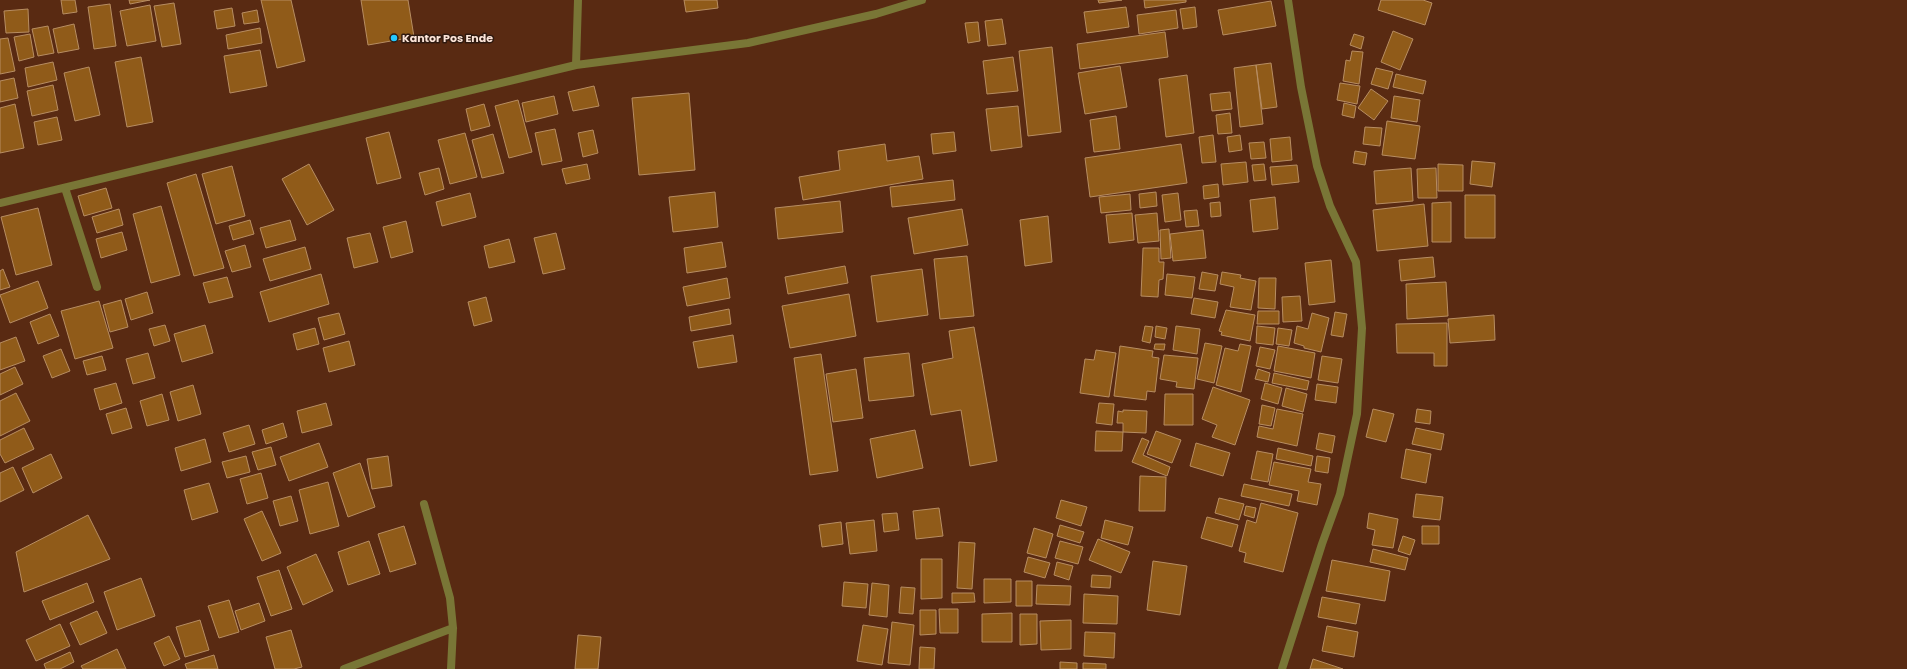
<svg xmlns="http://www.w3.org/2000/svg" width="1907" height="669" viewBox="0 0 1907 669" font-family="Poppins,sans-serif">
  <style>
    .building { fill: #905b19; stroke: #b78d62 }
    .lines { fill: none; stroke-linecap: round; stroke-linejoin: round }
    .minor { stroke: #797636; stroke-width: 8 }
    .poi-dot { fill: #24c9fe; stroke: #2f1a10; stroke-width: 1.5 }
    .labels { text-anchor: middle; stroke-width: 3; stroke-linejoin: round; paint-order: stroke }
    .poi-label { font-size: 11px; font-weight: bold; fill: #fbe3d7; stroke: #2f1a10; text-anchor: start }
  </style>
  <rect width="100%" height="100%" fill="#592a12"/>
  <path class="building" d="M61,0h14l2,12 -14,2z
    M129,0h21l-20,4z
    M261,0h30l14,61 -28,7z
    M361,0h47l6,37 -46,8z
    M684,0h33l1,8 -32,4z
    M1098,0h24l-23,3z
    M1144,0h42v2l-41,6z
    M1381,0h42l9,3 -7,22 -47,-15z
    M1271,1l5,25 -53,9 -5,-25z
    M174,3l7,41 -19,3 -8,-41z
    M110,4l6,42 -22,3 -6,-42z
    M150,5l6,36 -29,5 -7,-35z
    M1126,7l3,20 -42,6 -3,-21z
    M1195,7l2,20 -14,2 -3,-20z
    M232,8l3,18 -18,3 -3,-18z
    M28,9l1,23 -23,1 -2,-22z
    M257,10l2,12 -15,2 -2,-11z
    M1176,10l2,18 -39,6 -2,-19z
    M1002,19l4,25 -18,2 -3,-25z
    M978,22l2,19 -12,2 -3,-20z
    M74,24l5,25 -21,4 -5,-24z
    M48,26l6,27 -16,3 -6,-27z
    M260,28l2,15 -34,6 -2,-14z
    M1393,31l20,8 -13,31 -19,-8z
    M1165,32l3,25 -88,12 -3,-25z
    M30,34l4,23 -15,4 -5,-24z
    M1354,34l10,3 -3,12 -11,-4z
    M8,38l7,33 -15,3v-35z
    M1052,47l9,85 -33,4 -9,-85z
    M260,50l7,36 -37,7 -6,-37z
    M1352,51l11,1 -4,32 -16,-3 3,-21 4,1z
    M141,57l12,65 -26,5 -12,-65z
    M1013,57l5,34 -31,3 -4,-33z
    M53,62l4,18 -29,7 -3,-19z
    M1271,63l6,44 -15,2 -6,-44z
    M1256,65l7,59 -23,3 -6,-59z
    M1120,66l7,41 -42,7 -7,-41z
    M89,67l11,48 -25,6 -11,-48z
    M1376,68l17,4 -5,17 -17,-5z
    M1396,74l30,7 -3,13 -30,-7z
    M1187,75l7,58 -28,4 -7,-58z
    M14,78l4,20 -18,4v-21z
    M1340,83l20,3 -3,18 -20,-4z
    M53,85l5,25 -26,6 -5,-25z
    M594,86l5,20 -26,5 -5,-19z
    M1371,89l17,12 -14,19 -16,-12z
    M1230,92l2,17 -20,2 -2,-17z
    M689,93l6,77 -56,5 -7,-77z
    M554,96l4,18 -32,8 -4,-19z
    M1394,96l26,4 -3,22 -26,-4z
    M518,100l14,52 -23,6 -14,-52z
    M1344,103l12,3 -2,12 -12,-3z
    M15,104l9,44 -24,5v-45z
    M484,104l6,22 -19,5 -5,-22z
    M1018,106l4,41 -31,4 -5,-42z
    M1230,113l2,20 -14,1 -2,-19z
    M1116,116l4,33 -26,3 -4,-32z
    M57,117l5,23 -24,5 -4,-23z
    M1387,121l33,5 -5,33 -33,-4z
    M1365,127l17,1 -2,18 -17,-2z
    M555,129l7,32 -20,4 -7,-32z
    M593,130l5,23 -15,4 -5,-24z
    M389,132l12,46 -24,6 -11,-46z
    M954,132l2,19 -23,3 -2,-20z
    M465,133l12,44 -27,7 -12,-44z
    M493,134l11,39 -22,5 -10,-38z
    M1213,135l3,27 -14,1 -3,-26z
    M1240,135l2,15 -13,2 -2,-15z
    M1290,137l2,23 -20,2 -2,-23z
    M1264,142l2,16 -15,1 -2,-16z
    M885,144l2,17 32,-5 4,23 -120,21 -4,-23 41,-7 -2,-19z
    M1181,144l6,39 -97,14 -5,-39z
    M1355,151l12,2 -2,12 -12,-2z
    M1472,161l23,2 -3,24 -22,-3z
    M1246,162l2,20 -25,3 -2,-21z
    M309,164l25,46 -27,15 -25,-46z
    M587,164l3,15 -24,5 -4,-15z
    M1264,164l2,16 -12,1 -2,-16z
    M1438,164l25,1v26h-25z
    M1297,165l2,17 -27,3 -2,-18z
    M232,166l13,50 -29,8 -14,-50z
    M439,168l5,21 -19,6 -6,-22z
    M1411,168l2,33 -37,3 -2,-33z
    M1436,168l1,30h-19l-1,-29z
    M196,174l28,94 -30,8 -27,-93z
    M953,180l2,20 -63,7 -2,-20z
    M1218,184l1,13 -15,2 -1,-13z
    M106,188l6,20 -28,8 -6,-20z
    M715,192l3,35 -45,5 -4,-35z
    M1156,192l1,14 -17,2 -1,-14z
    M470,193l6,24 -34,9 -6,-24z
    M1178,193l3,27 -16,2 -3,-27z
    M1130,194l1,16 -30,3 -2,-16z
    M1465,195h30v43h-30z
    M1275,197l3,32 -25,3 -3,-32z
    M840,201l3,31 -65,7 -3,-31z
    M1220,202l1,14 -10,1 -1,-14z
    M1451,202v40h-19v-39z
    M1424,204l4,42 -51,5 -4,-41z
    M161,206l19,69 -29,8 -18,-69z
    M38,208l14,57 -36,10 -15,-58z
    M119,209l4,16 -26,8 -5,-16z
    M962,209l6,36 -54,9 -6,-36z
    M1197,210l2,16 -13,1 -2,-16z
    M1132,213l2,27 -25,3 -3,-28z
    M1157,213l2,28 -21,2 -3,-28z
    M1048,216l4,46 -27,4 -5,-46z
    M250,220l4,14 -21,6 -4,-14z
    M290,220l6,20 -30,8 -6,-20z
    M406,221l7,31 -22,6 -8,-31z
    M1169,229l2,29 -10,1 -1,-29z
    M1203,230l3,28 -33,3 -3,-27z
    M122,232l5,18 -26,8 -5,-19z
    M370,233l8,29 -24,6 -7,-30z
    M556,233l9,36 -22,5 -9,-36z
    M509,239l6,23 -26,6 -5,-22z
    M722,242l4,25 -39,6 -3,-25z
    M245,245l6,22 -19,5 -7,-21z
    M305,247l6,22 -41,12 -7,-22z
    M1143,248h16v14h5l-1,17 -4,1 -1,17 -17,-1z
    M967,256l7,60 -34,3 -6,-60z
    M1433,257l2,20 -34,4 -2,-21z
    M1331,260l4,42 -26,3 -4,-42z
    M845,266l3,17 -60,11 -3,-17z
    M3,269l7,18 -10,3v-19z
    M922,269l6,46 -51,7 -6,-46z
    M1202,272l16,3 -3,16 -16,-2z
    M1222,272l19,3 -1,3 16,3 -5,29 -21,-3 4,-20 -14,-3z
    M321,274l8,30 -60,18 -9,-30z
    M1167,274l28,3 -3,21 -27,-3z
    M227,277l6,20 -24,6 -6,-20z
    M727,278l3,20 -43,8 -4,-19z
    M1259,278h17l-1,31 -17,-1z
    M38,281l10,27 -38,15 -10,-28z
    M1446,282l2,34 -41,3 -1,-35z
    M147,292l6,21 -22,7 -6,-21z
    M849,294l7,42 -66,12 -8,-42z
    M1300,296l2,25 -19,1 -1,-25z
    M486,297l6,24 -18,5 -6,-24z
    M1194,298l24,4 -3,16 -24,-4z
    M121,300l7,27 -18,5 -7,-27z
    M99,301l14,47 -38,11 -14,-48z
    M729,309l2,15 -40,7 -2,-14z
    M1226,310l29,5 -5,26 -29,-6 1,-3 -3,-1z
    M1258,311h21v13h-22z
    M1335,312l12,2 -4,23 -12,-2z
    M339,313l6,21 -21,6 -6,-22z
    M1312,313l17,5 -8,34 -17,-4v-2l-10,-3 3,-17 11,3z
    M50,314l9,22 -21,8 -8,-22z
    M1494,315l1,25 -45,3 -2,-24z
    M1447,323v43h-13v-13h-37l-1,-29z
    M165,325l5,16 -16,5 -5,-17z
    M205,325l8,28 -31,9 -8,-28z
    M1145,326l8,1 -3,16 -8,-2z
    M1156,326l11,2 -2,11 -10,-2z
    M1176,326l24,3 -3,25 -24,-4z
    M1257,326l18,2 -2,17 -17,-2z
    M974,327l23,134 -27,5 -9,-56 -30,5 -9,-51 31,-6 -4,-27z
    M315,328l4,16 -22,6 -4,-16z
    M1278,328l14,2 -3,16 -13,-2z
    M733,335l4,27 -39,6 -5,-26z
    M16,337l9,24 -25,9v-27z
    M349,341l6,24 -26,7 -6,-24z
    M1205,343l17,3 -8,37 -17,-4z
    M1155,344h10l-1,6 -10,-1z
    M1240,344l11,2 -10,46 -25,-7 9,-37 13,3z
    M1120,346l33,5 -1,6 7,1 -4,34 -8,-1 -1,9 -32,-4z
    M1278,346l37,7 -4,25 -37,-7z
    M1260,347l15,3 -5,19 -14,-3z
    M61,349l9,22 -18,7 -9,-22z
    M1096,350l20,3 -7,44 -29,-4 5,-34 9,1z
    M148,353l7,25 -22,6 -7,-25z
    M909,353l5,43 -45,5 -5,-43z
    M821,354l17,117 -28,4 -16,-117z
    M1164,355l34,3 -4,31 -18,-2 1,-5 -17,-3z
    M102,356l4,14 -19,5 -4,-14z
    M1322,356l20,3 -4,24 -20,-3z
    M15,367l8,17 -23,11v-21z
    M856,369l7,49 -30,4 -7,-48z
    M1258,369l12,4 -2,9 -13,-3z
    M1274,373l35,8 -2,9 -35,-7z
    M116,383l6,20 -22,7 -6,-21z
    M1265,383l17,5 -4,16 -17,-5z
    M1317,384l21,3 -2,16 -21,-3z
    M193,385l8,29 -23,7 -8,-29z
    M1213,387l37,13 -15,45 -23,-8 5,-12 -15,-6z
    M1286,388l21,6 -4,18 -21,-6z
    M16,393l14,28 -30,15v-35z
    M162,394l7,26 -22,6 -7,-25z
    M1165,394h28v31h-29z
    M326,403l6,22 -30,8 -5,-22z
    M1099,403l15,1 -2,21 -16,-2z
    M1262,405l13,3 -4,18 -12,-2z
    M126,408l6,20 -20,6 -6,-20z
    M1277,409l26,5 -6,32 -40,-9 2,-11 14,3z
    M1373,409l21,5 -8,28 -20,-5z
    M1417,409l14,2 -1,13 -15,-2z
    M1123,410l24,1 -1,22 -23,-1v-9h-6l1,-12 5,1z
    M283,423l4,14 -21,7 -4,-14z
    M249,425l6,19 -26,8 -6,-19z
    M24,428l10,21 -29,14 -5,-9v-14z
    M1416,428l28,6 -3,16 -29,-6z
    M915,430l8,38 -46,10 -7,-39z
    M1096,431l27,1 -1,19h-27z
    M1156,431l25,9 -9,23 -25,-9z
    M1319,433l16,3 -3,17 -16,-4z
    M1142,438l7,3 -6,14 27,12 -3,9 -35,-14z
    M205,439l6,23 -30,9 -6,-23z
    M319,443l9,24 -39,14 -9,-24z
    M1196,443l34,10 -7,23 -33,-10z
    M271,447l5,18 -18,5 -6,-18z
    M1278,448l35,8 -2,10 -35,-7z
    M1406,449l25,5 -5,29 -25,-5z
    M1257,451l16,3 -5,28 -17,-3z
    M51,454l11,24 -29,15 -11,-25z
    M246,456l4,16 -23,6 -5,-16z
    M388,456l4,30 -20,3 -5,-30z
    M1317,456l13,2 -2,15 -13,-2z
    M1274,462l37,7 -3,13 13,2 -4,21 -20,-4 2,-10 -30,-6z
    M360,463l15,44 -27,10 -15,-44z
    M13,467l11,23 -24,12v-29z
    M261,473l7,25 -21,6 -7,-25z
    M1140,476l26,1 -1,34h-26z
    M328,482l11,44 -29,8 -11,-44z
    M209,483l9,29 -26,8 -8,-30z
    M1244,484l48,10 -3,12 -48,-10z
    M1416,494l27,3 -3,23 -27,-3z
    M291,496l7,25 -18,5 -7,-25z
    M1219,498l25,6 -5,16 -24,-7z
    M1061,500l26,7 -6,19 -25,-8z
    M1261,503l37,10 -15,59 -39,-10 2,-9 -7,-2 8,-31 9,3z
    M1246,506l10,2 -2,10 -10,-3z
    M939,508l4,28 -27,3 -3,-28z
    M262,511l19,42 -19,8 -18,-42z
    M897,513l2,17 -15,2 -2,-18z
    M1369,513l29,6 -5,29 -21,-3 3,-15 -8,-2z
    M88,515l22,44 -86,33 -8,-40z
    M1207,517l31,8 -6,22 -31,-9z
    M874,520l3,31 -27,3 -4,-31z
    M1105,520l28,7 -5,18 -27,-7z
    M841,522l2,22 -21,3 -3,-22z
    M1060,525l24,7 -4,11 -23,-7z
    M404,526l12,38 -26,8 -12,-38z
    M1422,526h17v18h-17z
    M1034,528l19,6 -7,24 -19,-5z
    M1403,536l12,4 -5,15 -12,-4z
    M1098,539l32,13 -9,21 -32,-13z
    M369,541l11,33 -32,11 -10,-33z
    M1060,541l23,6 -5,17 -23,-6z
    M959,542l16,1 -3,46 -15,-1z
    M1373,549l35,9 -3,12 -35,-8z
    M316,554l17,37 -30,14 -16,-38z
    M1028,557l22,6 -5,15 -21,-6z
    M921,559h21v39l-21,1z
    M1332,560l58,11 -5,30 -59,-10z
    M1153,561l34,5 -7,49 -33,-5z
    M1057,562l16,4 -4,14 -15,-5z
    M279,570l13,39 -21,7 -14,-39z
    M1092,575l19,1 -1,12 -19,-1z
    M141,578l14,38 -38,14 -13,-38z
    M984,579h27v23l-27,1z
    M1016,581h16v25h-16z
    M844,582l24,2 -2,24 -24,-2z
    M87,583l7,19 -44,18 -8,-19z
    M872,583l17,2 -2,32 -18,-2z
    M1037,585l34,1 -1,19 -34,-1z
    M901,587l14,1 -2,26 -14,-1z
    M952,593h22l1,9 -23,1z
    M1084,594l34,2 -1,28 -34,-1z
    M1322,597l38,7 -4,20 -38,-7z
    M229,600l10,32 -20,6 -11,-32z
    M259,603l6,18 -24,9 -6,-19z
    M939,609h19v24h-18z
    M920,610h16v24l-16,1z
    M97,611l10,22 -27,12 -10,-22z
    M1012,613v29h-30v-28z
    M1020,614h17v30l-17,1z
    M200,620l9,30 -24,7 -9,-30z
    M1071,620v29l-30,1 -1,-29z
    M892,622l22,3 -4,40 -22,-2z
    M60,624l10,22 -34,15 -10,-21z
    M863,625l25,4 -6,36 -25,-4z
    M1327,626l31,6 -4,25 -32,-6z
    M291,630l11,37 -8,2h-19l-9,-32z
    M1085,632l30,1 -1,25 -30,-2z
    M578,635l23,2 -3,32h-23z
    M169,636l11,23 -16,7 -10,-23z
    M920,647l15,1 -1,21h-15z
    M117,649l9,20h-43l-2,-3z
    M70,652l4,10 -14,7h-14l-2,-5z
    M214,655l4,14h-31l-2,-5z
    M1313,659l30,10h-33z
    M1060,662l17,1v6h-17z
    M1083,663l23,1v5h-23z"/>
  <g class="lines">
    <path class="minor" d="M576,65l2,-65
      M65,188l32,99
      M0,203l576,-138 172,-22 128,-29 46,-14
      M424,504l26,94 3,30 -2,41
      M344,669l109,-41
      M1282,669l40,-125 18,-50 17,-80 5,-86 -6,-66 -26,-56 -13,-40 -16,-79 -13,-87"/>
  </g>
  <circle class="poi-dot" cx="394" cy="38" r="4"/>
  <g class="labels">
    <g class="poi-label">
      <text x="402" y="42">Kantor Pos Ende</text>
    </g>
  </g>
</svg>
